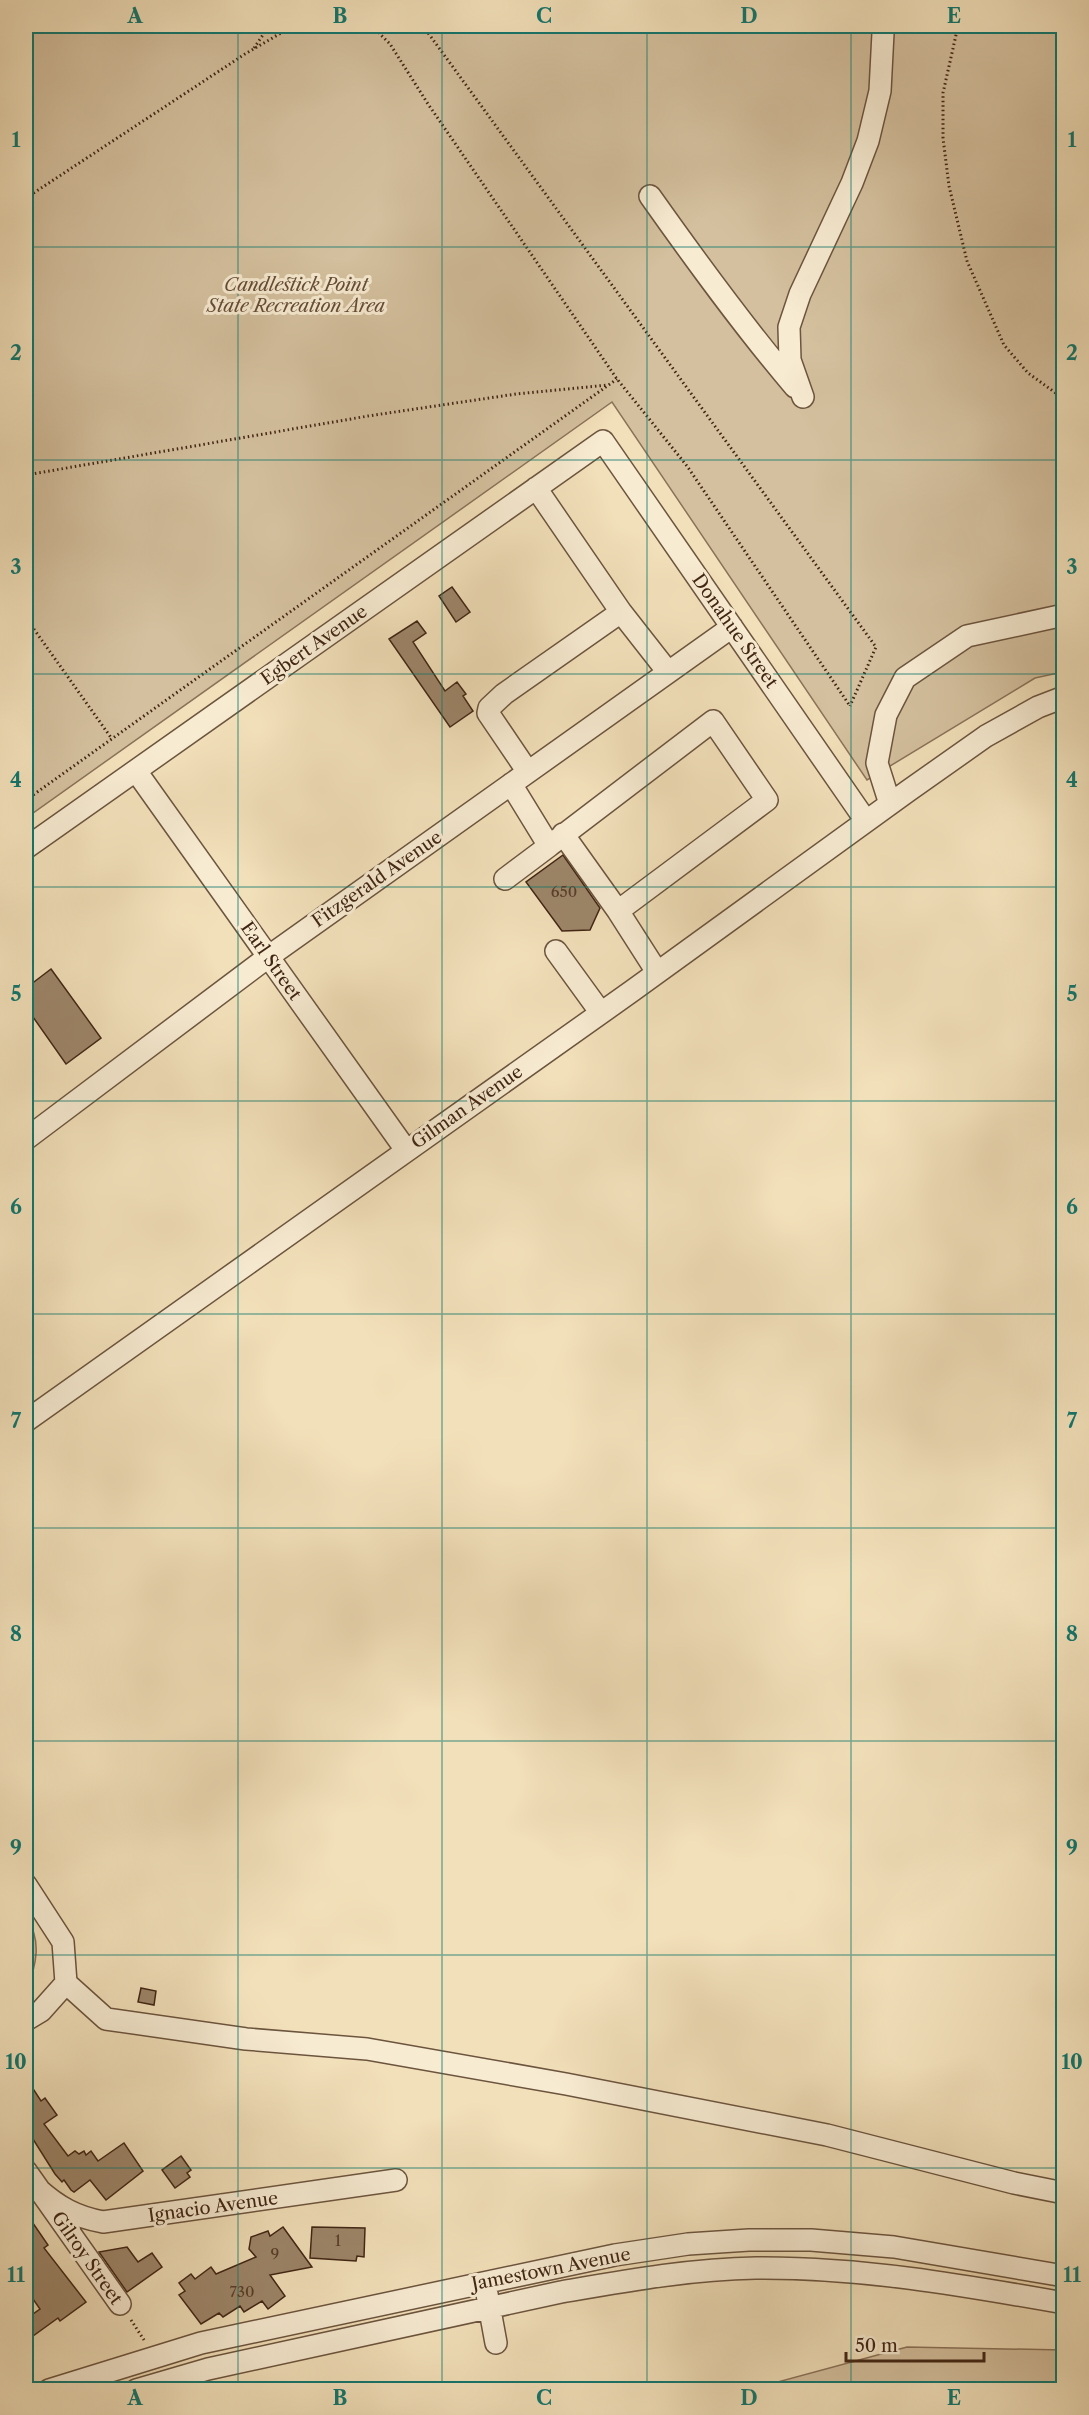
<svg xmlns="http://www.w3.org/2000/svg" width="1089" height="2415" viewBox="0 0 1089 2415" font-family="'Libre Caslon Text',serif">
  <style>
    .green { fill: #d4c09e; stroke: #8a7259; stroke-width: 1.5 }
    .building { fill: #9d866a; stroke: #402514; stroke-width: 1.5 }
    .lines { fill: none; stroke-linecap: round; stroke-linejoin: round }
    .minor-casing { stroke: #6c543e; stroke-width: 24 }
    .path { stroke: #402514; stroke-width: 3; stroke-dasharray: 1.5 3; stroke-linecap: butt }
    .minor { stroke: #f7ebd2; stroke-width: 21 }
    .grid { fill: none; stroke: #0f766e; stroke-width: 1.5; stroke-opacity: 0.55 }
    .labels { text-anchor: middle; stroke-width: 6; stroke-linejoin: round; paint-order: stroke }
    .number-label { font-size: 15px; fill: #573d2a }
    .park-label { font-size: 18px; font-style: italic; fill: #654c36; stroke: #f7ebd2 }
    .street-label { font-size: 18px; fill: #402514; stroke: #f7ebd2 }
    .neatline { fill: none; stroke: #0f766e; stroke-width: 2 }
    .grid-label { font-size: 20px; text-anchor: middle; font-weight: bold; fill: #0f766e }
  </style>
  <rect width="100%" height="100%" fill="#f2e0ba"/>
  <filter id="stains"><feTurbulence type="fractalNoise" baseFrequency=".00333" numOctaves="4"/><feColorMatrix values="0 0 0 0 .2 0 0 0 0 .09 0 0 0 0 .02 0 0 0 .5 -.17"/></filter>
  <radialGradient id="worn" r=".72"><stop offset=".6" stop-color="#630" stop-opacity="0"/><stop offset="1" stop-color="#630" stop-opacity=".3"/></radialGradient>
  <path class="green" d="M26,26h1037v646l-28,6 -168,102 -255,-378 -586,416z
    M26,1917c16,23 11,48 0,73z
    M907,2347l156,3v39h-311z"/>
  <path class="building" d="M452,587l18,25 -14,10 -17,-26z
    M417,621l9,12 -13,9 32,49 12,-9 9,12 -3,2 10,15 -23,16 -61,-88z
    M563,855l37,53 -10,22 -28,1 -36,-49z
    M51,969l50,69 -35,26 -40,-57v-19z
    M141,1988l15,3 -2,14 -16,-3z
    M26,2078l15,23 4,-3 12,17 -13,9 24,32 7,-5 4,3 5,-3 2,4 5,-4 7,10 26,-18 19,28 -37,29 -16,-20 -16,12 -3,-2 -7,-10 -2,2 -7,-8 -29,-46z
    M181,2156l10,14 -4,3 3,4 -15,11 -13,-18z
    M26,2213l22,32 -4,3 42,54 -26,19 -2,-3 -32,23v-22l14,-10 -14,-20z
    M283,2227l29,40 -42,8 15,21 -17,13 -6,-8 -18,11 -4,-6 -17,11 -4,-4 -18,11 -22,-29 6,-4 -6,-8 12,-9 4,5 16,-12 5,7 40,-17 -7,-8 2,-12 17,-6 2,5z
    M312,2227l53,1 -1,29 -7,-1 -1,5 -46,-3z
    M127,2247l11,15 14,-9 10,14 -35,25 -28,-40z"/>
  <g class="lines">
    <g class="minor-casing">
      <path id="minor" d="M650,196c46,65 93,130 145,191
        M803,397l-13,-37 -1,-33 11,-33 52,-111 16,-42 12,-50 3,-58
        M536,488l85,124
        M136,771l270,379
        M528,772l-40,-59 1,-5 15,-14 117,-82 47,60
        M890,804l-13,-41 9,-48 19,-37 62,-42 97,-21
        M563,834l55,77
        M549,846l164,-125 54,79 -149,111 39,61
        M26,848l577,-407 263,380
        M505,879l44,-33 -38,-62
        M556,951l45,62
        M26,1139l242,-182 464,-330
        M26,1421l606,-430 276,-200 78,-55 52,-29 26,-10
        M26,1885l37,57 3,41
        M66,1983l40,36 140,20 121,10 199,35 261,51 187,48 50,10
        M26,2020l15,-9 25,-28
        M26,2171l94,133
        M38,2189c20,18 38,28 65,33l293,-42
        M487,2294l9,49
        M49,2390l152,-47 414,-88 73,-11 61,-4h62l83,7 170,29
        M136,2390l72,-21 353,-77c64,-11 130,-23 195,-24 103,-1 206,17 308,35"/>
    </g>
    <path class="path" d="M372,26l18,18 38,60 189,275 70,87 163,240
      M423,26l453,621 -26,59
      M958,26l-15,67v45l6,48 18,75 37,84 24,28 36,26
      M254,48l15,-22
      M26,198l219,-144 48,-28
      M26,475l342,-59 148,-22 92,-9
      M26,618l86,121
      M26,800l591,-421
      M131,2320l13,20"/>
    <use href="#minor" class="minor"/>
  </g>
  <path class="grid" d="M238,26v2364M442,26v2364M647,26v2364M851,26v2364M26,247h1038M26,460h1038M26,674h1038M26,887h1038M26,1101h1038M26,1314h1038M26,1528h1038M26,1741h1038M26,1955h1038M26,2168h1038"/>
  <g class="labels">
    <g class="number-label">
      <text x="564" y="897">650</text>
      <text x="338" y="2246">1</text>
      <text x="275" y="2259">9</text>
      <text x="242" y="2297">730</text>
    </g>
    <g class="park-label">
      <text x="296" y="291">Candlestick Point<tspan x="296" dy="21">State Recreation Area</tspan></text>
    </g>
    <g class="street-label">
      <text transform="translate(735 631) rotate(55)" y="6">Donahue Street</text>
      <text transform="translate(314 645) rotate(-35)" y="6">Egbert Avenue</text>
      <text transform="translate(377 879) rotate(-35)" y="6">Fitzgerald Avenue</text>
      <text transform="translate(271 961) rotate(55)" y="6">Earl Street</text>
      <text transform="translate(467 1107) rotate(-35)" y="6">Gilman Avenue</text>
      <text transform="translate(213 2207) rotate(-8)" y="6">Ignacio Avenue</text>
      <text transform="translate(87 2258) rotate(55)" y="6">Gilroy Street</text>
      <text transform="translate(551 2269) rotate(-11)" y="6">Jamestown Avenue</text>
    </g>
  </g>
  <rect width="1089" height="2415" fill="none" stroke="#f2e0ba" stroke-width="66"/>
  <path d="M846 2352v9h138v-9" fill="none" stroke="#402514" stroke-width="3"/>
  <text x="855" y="2352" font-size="18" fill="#402514" stroke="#f7ebd2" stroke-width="4.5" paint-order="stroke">50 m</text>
  <rect x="33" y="33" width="1023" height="2349" class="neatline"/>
  <g class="grid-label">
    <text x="135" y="23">A</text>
    <text x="340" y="23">B</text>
    <text x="544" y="23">C</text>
    <text x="749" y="23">D</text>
    <text x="954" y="23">E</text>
    <text x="16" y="147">1</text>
    <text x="1072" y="147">1</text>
    <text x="16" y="360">2</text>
    <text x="1072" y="360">2</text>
    <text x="16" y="574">3</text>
    <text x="1072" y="574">3</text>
    <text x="16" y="787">4</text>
    <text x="1072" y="787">4</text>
    <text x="16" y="1001">5</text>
    <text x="1072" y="1001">5</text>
    <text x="16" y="1214">6</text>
    <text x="1072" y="1214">6</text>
    <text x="16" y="1428">7</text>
    <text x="1072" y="1428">7</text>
    <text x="16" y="1641">8</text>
    <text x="1072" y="1641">8</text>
    <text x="16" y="1855">9</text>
    <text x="1072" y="1855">9</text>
    <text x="16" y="2069">10</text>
    <text x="1072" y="2069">10</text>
    <text x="16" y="2282">11</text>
    <text x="1072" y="2282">11</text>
    <text x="135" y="2405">A</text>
    <text x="340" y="2405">B</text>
    <text x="544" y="2405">C</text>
    <text x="749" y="2405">D</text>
    <text x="954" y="2405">E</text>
  </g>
  <rect width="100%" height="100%" filter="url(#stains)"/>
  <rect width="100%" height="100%" fill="url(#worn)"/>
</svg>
